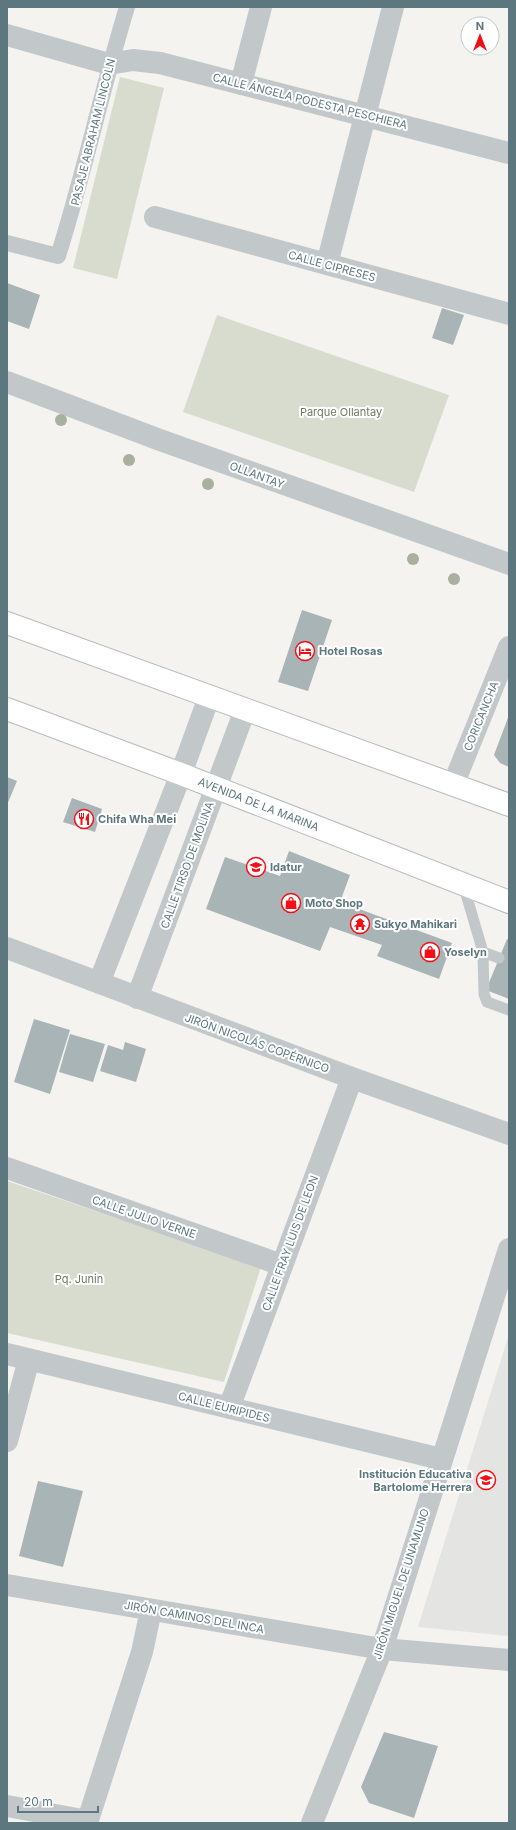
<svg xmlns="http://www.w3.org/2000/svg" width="516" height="1830" viewBox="0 0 516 1830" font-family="Inter,sans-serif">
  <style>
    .built { fill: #e4e4e2 }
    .green { fill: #d8dccf }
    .building { fill: #a9b4b7 }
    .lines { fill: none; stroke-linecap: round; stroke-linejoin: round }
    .primary-casing { stroke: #b5bbbd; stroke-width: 24 }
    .service { stroke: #c2c8c9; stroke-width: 11 }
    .pedestrian { stroke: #c2c8c9; stroke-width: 16 }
    .minor { stroke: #c2c8c9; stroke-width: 22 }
    .tertiary { stroke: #c2c8c9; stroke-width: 22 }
    .primary { stroke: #fff; stroke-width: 22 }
    .tree { fill: #a9b0a0 }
    .labels { text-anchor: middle; stroke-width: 4; stroke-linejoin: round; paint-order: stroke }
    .street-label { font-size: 11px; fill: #5c777d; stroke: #fff }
    .park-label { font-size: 11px; fill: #6b7a5f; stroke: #fff }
    .poi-label { font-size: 11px; font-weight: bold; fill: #5c777d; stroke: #fff; text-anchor: start }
  </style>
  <rect width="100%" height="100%" fill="#f4f3ef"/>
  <path class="built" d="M509,1334v302l-91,-9z"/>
  <path class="green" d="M120,77l44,11 -47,191 -44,-11z
    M217,315l232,80 -35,97 -231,-80z
    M7,1181l254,86 -37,115 -217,-49z"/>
  <path class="building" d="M7,283l33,12 -11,34 -22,-8z
    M442,308l22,7 -11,30 -21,-7z
    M302,610l30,10 -24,71 -30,-9z
    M509,715v52l-9,-4 -6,-8z
    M7,777l10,4 -10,24z
    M72,798l30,11 -7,23 -32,-10z
    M289,851l61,24 -10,27 112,41 -13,36 -62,-23 5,-11 -52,-18 -10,24 -114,-42 19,-52 55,19z
    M507,939l2,1v59l-23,-9z
    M34,1019l36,11 -20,64 -36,-12z
    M70,1034l35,10 -12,38 -34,-10z
    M125,1042l21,7 -10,33 -36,-11 8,-26 15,5z
    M38,1481l45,10 -20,76 -44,-11z
    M384,1732l54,14 -24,72 -45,-15 -8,-16z"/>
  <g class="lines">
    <g class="primary-casing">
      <g id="primary">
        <path d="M7,623l502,182"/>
        <path id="s1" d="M7,709l174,65 328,128"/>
      </g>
    </g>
    <path class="service" d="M463,884l20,68 16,6
      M483,952l1,42 3,8 22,8"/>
    <path class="pedestrian" d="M7,243l51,13c26,-82 44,-167 69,-249"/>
    <path class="minor" d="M7,35l102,29 24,-4 27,3 349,90
      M241,84l20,-77
      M155,217l354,97
      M327,264l66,-257
      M7,382l153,58 349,124
      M453,785l56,-138
      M7,948l345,130 157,56
      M99,983l82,-209 28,-77
      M137,998l108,-288
      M7,1168l275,97
      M7,1354l434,105
      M229,1408l123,-330
      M7,1441l22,-82
      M7,1585l375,64 127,11
      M7,1806l81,15
      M87,1823l55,-171 9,-42"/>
    <path class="tertiary" d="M312,1823l70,-174 127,-400"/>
    <use href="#primary" class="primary"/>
  </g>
  <g class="tree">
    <circle cx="61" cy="420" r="6"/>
    <circle cx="129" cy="460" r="6"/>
    <circle cx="208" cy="484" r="6"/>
    <circle cx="413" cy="559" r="6"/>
    <circle cx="454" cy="579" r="6"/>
  </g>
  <defs>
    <g id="hotel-ring" transform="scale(1)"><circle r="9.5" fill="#fff" stroke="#f30f15" stroke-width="1.5"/><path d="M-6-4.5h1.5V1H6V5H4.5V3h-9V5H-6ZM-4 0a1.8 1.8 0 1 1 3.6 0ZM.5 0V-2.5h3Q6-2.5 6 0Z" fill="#f30f15"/></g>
    <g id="restaurant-ring" transform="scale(1)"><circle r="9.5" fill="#fff" stroke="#f30f15" stroke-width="1.5"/><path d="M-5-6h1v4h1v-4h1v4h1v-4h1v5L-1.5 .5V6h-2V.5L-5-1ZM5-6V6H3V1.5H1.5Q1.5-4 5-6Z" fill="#f30f15"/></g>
    <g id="school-ring" transform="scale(1)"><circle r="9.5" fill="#fff" stroke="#f30f15" stroke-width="1.5"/><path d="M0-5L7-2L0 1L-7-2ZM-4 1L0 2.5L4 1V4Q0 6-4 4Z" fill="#f30f15"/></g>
    <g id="shop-ring" transform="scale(1)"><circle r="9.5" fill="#fff" stroke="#f30f15" stroke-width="1.5"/><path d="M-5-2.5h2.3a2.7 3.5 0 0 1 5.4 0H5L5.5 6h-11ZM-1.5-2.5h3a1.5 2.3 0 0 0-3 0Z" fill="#f30f15"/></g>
    <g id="temple-ring" transform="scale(1)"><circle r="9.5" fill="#fff" stroke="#f30f15" stroke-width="1.5"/><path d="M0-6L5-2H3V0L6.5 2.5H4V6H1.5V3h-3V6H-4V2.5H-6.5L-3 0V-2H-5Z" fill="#f30f15"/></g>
  </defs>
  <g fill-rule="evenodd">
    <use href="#hotel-ring" x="305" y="651"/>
    <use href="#restaurant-ring" x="84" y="819"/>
    <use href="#school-ring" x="256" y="867"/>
    <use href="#shop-ring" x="291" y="903"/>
    <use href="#temple-ring" x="360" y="924"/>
    <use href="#shop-ring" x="430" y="952"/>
    <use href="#school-ring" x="486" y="1480"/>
  </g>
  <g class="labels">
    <g class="street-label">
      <text transform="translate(310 101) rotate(14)" y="4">CALLE ÁNGELA PODESTA PESCHIERA</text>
      <text transform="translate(93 132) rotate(-76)" y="4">PASAJE ABRAHAM LINCOLN</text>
      <text transform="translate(332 266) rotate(15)" y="4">CALLE CIPRESES</text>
      <text transform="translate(257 475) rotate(20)" y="4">OLLANTAY</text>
      <text transform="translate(481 716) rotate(-68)" y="4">CORICANCHA</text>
      <text dy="4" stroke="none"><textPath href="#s1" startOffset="269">AVENIDA DE LA MARINA</textPath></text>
      <text transform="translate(187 865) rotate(-70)" y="4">CALLE TIRSO DE MOLINA</text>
      <text transform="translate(257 1043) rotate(20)" y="4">JIRÓN NICOLÁS COPÉRNICO</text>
      <text transform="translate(144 1217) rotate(19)" y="4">CALLE JULIO VERNE</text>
      <text transform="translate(290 1243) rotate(-70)" y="4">CALLE FRAY LUIS DE LEON</text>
      <text transform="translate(224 1407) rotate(14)" y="4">CALLE EURIPIDES</text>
      <text transform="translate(401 1584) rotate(-72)" y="4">JIRÓN MIGUEL DE UNAMUNO</text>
      <text transform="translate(194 1617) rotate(10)" y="4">JIRÓN CAMINOS DEL INCA</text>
    </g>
    <g class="park-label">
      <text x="341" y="416">Parque Ollantay</text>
      <text x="79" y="1283">Pq. Junin</text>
    </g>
    <g class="poi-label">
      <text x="319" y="655">Hotel Rosas</text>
      <text x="98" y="823">Chifa Wha Mei</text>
      <text x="270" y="871">Idatur</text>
      <text x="305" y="907">Moto Shop</text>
      <text x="374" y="928">Sukyo Mahikari</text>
      <text x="444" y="956">Yoselyn</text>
      <text x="472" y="1478" text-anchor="end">Institución Educativa<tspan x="472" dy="13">Bartolome Herrera</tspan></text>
    </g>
  </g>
  <rect width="516" height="1830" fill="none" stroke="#5c777d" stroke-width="16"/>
  <g transform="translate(480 36)"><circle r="19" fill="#ffffff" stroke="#bec9cb"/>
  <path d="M0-3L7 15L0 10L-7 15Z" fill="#f30f15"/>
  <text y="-6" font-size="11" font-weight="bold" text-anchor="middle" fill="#5c777d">N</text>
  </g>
  <path d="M18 1806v6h80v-6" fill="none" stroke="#5c777d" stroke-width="2"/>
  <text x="24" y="1806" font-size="12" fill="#5c777d" stroke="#ffffff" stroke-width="3" paint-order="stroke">20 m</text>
</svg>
